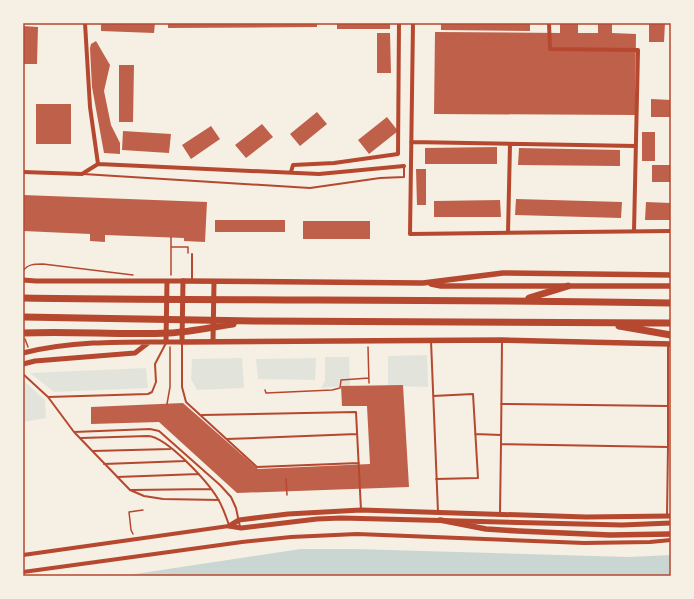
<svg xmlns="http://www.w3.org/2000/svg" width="694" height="599" viewBox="0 0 694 599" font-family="'Source Sans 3',sans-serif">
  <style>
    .green { fill: #e2e4dc }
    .water { fill: #c9d6d2 }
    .building { fill: #bf614a }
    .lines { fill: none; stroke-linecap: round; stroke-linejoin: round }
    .path { stroke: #b5482f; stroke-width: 1.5 }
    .service { stroke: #b5482f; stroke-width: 2 }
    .minor { stroke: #b5482f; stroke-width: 4 }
    .tertiary { stroke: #b5482f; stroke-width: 5 }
    .secondary { stroke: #b5482f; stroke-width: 5.5 }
    .motorway { stroke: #b5482f; stroke-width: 7 }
    .neatline { fill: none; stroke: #b5482f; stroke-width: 1.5 }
  </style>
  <rect width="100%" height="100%" fill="#f6efe4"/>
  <path class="green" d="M427,355l1,32 -40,-1v-30z
    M325,357h24l1,29 -29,2 4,-7z
    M242,358l2,30 -47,2 -6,-11 1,-20z
    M316,358l-1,22 -57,-1 -2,-20z
    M146,368l2,20 -94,4 -24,-19z
    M24,381l21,19 1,18 -23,4v-40z"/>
  <path class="water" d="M301,549h52l276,8 42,-2v21h-549z"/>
  <path class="building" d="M101,23h54l-1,10 -53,-2z
    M168,23h149v4l-149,1z
    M337,23h53v6h-53z
    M441,23h89v8l-89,-1z
    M560,23h18v10h20v-10h14v10l24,1 -1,81 -201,-1 1,-82 125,1z
    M649,23h16l-1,19h-15z
    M23,26l15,1 -1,37h-14z
    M377,33h13l1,40h-14z
    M96,41l14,24 -6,26 7,34 9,18v11l-16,-1 -12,-66 -2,-39 1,-4z
    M119,65h15l-1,57h-14z
    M651,99l20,1v17h-20z
    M36,104h35v40h-35z
    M317,112l10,12 -27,22 -10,-12z
    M387,117l11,14 -29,23 -11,-14z
    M262,124l11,13 -27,21 -11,-13z
    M211,126l9,13 -29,20 -9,-14z
    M123,131l48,3 -2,19 -47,-3z
    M642,132h13v29h-13z
    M497,147v17h-72v-16z
    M519,148l101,2v16l-102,-1z
    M652,165h19v17h-19z
    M416,169h10v36h-9z
    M23,195l184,7 -2,40 -21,-1v-3l-79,-3v7l-15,-1v-7l-67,-3z
    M516,199l106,3 -1,16 -106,-3z
    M500,200l1,17h-67v-16z
    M646,202l25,1v17h-26z
    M215,220h70v12h-70z
    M303,221h67v18h-67z
    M403,385l6,102 -172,6 -78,-71 -68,2v-17l92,-4 75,66 112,-5 -3,-58h-25l-1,-20z"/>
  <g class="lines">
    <path class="path" d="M172,247h16v6
      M23,271c5,-7 11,-7 20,-7l90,11
      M171,275v-38
      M25,339l3,8
      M368,347l1,36
      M265,390l1,3 66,-3 8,-2 1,-8 28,-2
      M167,404l3,-17v-40
      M286,479l1,16
      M133,534l-2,-4 -2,-18 14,-2"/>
    <path class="service" d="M83,174l227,14 70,-10 24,-1v-10
      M192,280v-26
      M431,341l7,171
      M502,341l-1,103 167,3v-103
      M182,343v44l4,15 71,65 102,-4
      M23,374l25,23 100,-3 4,-2 4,-10 -1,-18 11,-21
      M433,396l40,-2 5,84 -42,1
      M48,397l26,35 56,58 14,6 19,3 56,1
      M501,404l167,2
      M202,415l154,-3 5,98
      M74,432l76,-3 9,2 61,54 11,12 5,11 4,19
      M475,434l26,1
      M81,438l67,-2c19,1 60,46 70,63 5,8 8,18 11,26
      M227,439l130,-5
      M93,451l77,-2
      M104,464l81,-3
      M117,477l82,-3
      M131,490l80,-1
      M500,513l1,-69
      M667,516l1,-69"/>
    <path class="minor" d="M85,23l5,84 8,57
      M413,23l-3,211 261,-3
      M549,23l1,26 88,1 -4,181
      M411,142l225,4
      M23,172l59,2 16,-10 221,10 85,-8
      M291,172l2,-7 41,-2 64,-9 1,-131
      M508,233l2,-89
      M23,555l206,-29
      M23,572l219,-30 49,-5 66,-3 227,9 66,-1 21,-2"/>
    <path class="tertiary" d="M23,280l13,1h147l-1,61c-53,0 -107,-2 -159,11
      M213,341l1,-59
      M166,342l1,-61
      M23,364l12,-3 100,-8 13,-10
      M229,526l10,-6 24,-3 25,-3 73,-4 225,7 85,-1
      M229,526l12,2 76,-9 24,-1 281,7 49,-2"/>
    <path class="secondary" d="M183,281l240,2 80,-10 168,2
      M431,284l10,2h230
      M182,342l320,-2 169,4
      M440,520l46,9 32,2 92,4 61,-1"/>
    <path class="motorway" d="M23,298c216,3 432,1 648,5
      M529,298l39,-12
      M23,317l232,4 416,2
      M619,326l52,9
      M23,333c49,-2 97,2 146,0 21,-1 43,-6 64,-9"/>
  </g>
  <rect width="694" height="599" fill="none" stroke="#f6efe4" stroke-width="48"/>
  <rect x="24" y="24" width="646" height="551" class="neatline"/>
</svg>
